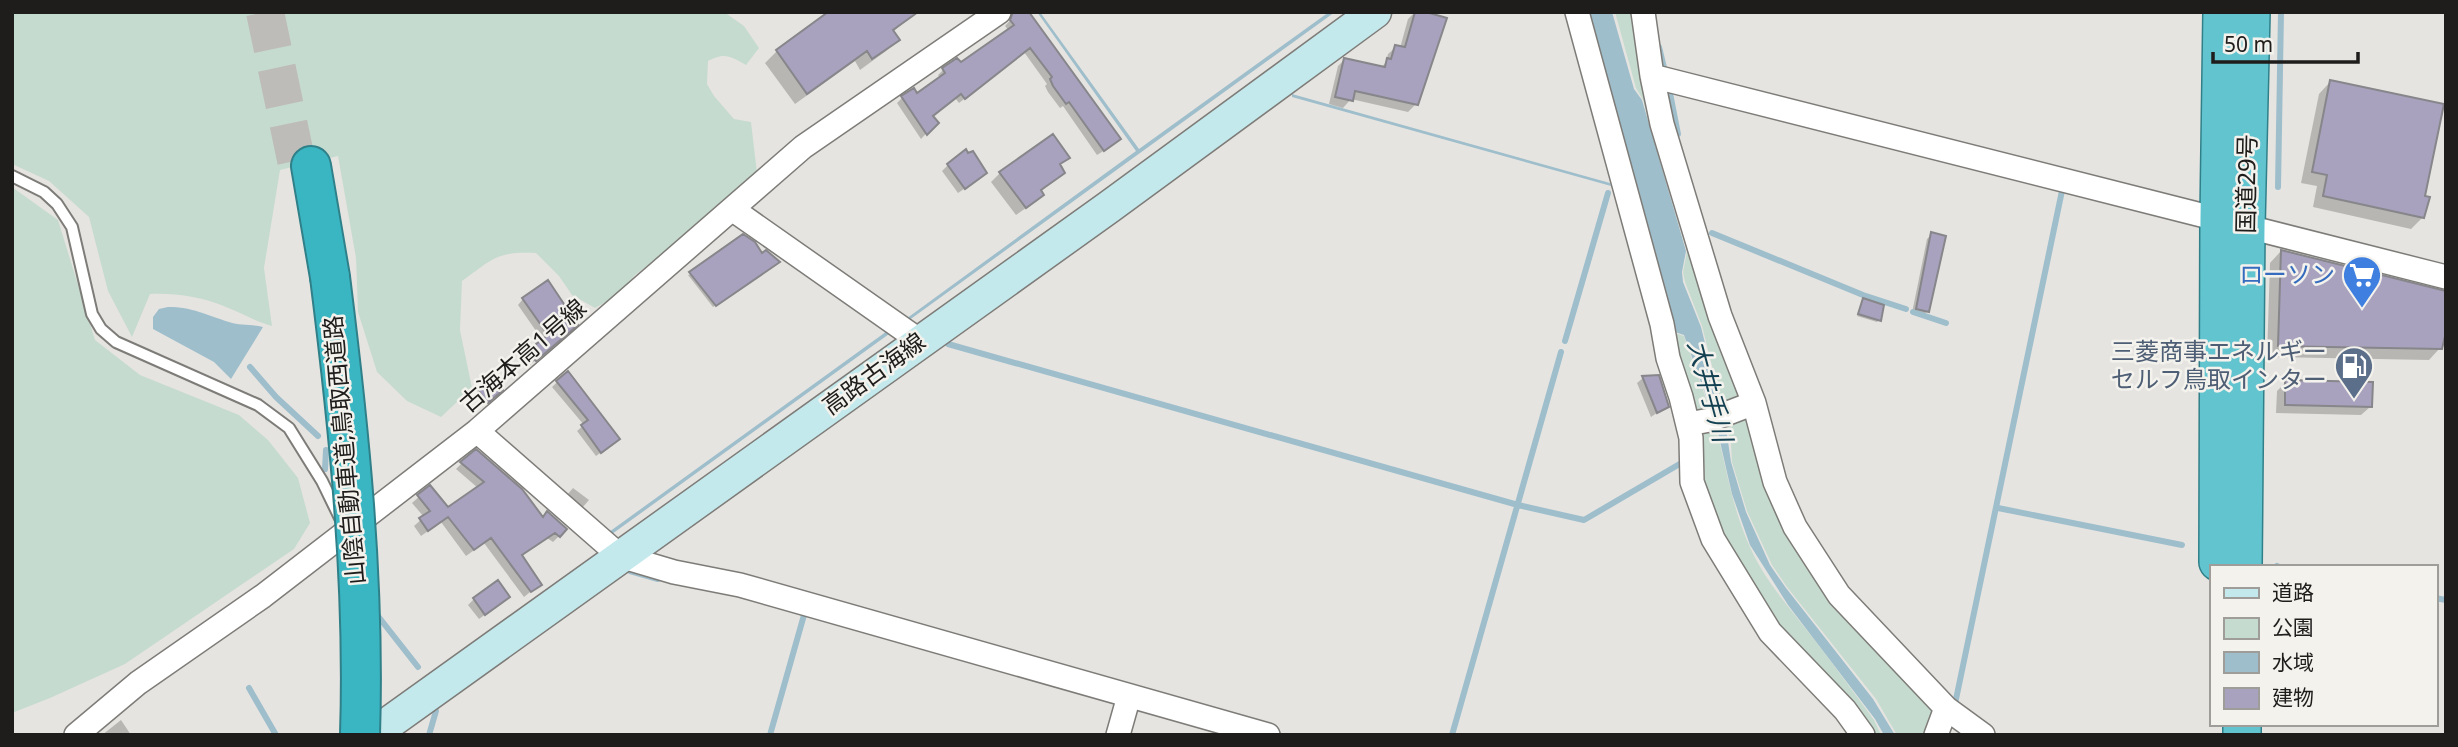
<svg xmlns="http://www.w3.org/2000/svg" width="2458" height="747" viewBox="0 0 2458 747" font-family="'Noto Sans','Noto Sans JP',sans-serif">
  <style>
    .green { fill: #c6dbcf }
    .water { fill: #9ebecc }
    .shadow { fill: #0003 }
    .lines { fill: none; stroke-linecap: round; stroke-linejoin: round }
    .stream { stroke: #9ebecc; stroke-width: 6 }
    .building { fill: #a8a2be; stroke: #87868a; stroke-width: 2 }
    .motorway-tunnel { stroke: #bebcb9; stroke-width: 38; stroke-dasharray: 38 19; stroke-linecap: butt }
    .service-casing { stroke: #7e7c78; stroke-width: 14 }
    .minor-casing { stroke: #7e7c78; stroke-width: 26 }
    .secondary-casing { stroke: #7e7c78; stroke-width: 35 }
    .trunk-casing { stroke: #308089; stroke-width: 40 }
    .motorway-casing { stroke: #308089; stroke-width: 42 }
    .service { stroke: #fff; stroke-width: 10 }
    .minor { stroke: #fff; stroke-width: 23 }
    .secondary { stroke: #c4e9ed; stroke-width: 32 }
    .trunk { stroke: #62c4cf; stroke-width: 37 }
    .motorway { stroke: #3ab6c3; stroke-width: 38 }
    .motorway-bridge-casing { stroke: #308089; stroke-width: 42; stroke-linecap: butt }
    .motorway-bridge { stroke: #3ab6c3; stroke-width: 38 }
    .labels { text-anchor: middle; stroke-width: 5; stroke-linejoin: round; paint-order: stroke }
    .street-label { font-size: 24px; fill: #1e1d1c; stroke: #f4f2ed }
    .shop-label { font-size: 24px; fill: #366cbe; stroke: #f4f2ed; text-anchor: end }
    .service-label { font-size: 24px; fill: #4e5e75; stroke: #f4f2ed; text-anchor: end }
    .water-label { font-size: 26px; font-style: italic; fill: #134152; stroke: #f4f2ed }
  </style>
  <rect width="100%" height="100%" fill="#e6e4e0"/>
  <path class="green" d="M12,12h712l20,14 15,22 -13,17c-16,-9 -21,-13 -38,-4l-1,23 7,12 20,23 17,3 6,51 -77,68 -45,34 -20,22 -20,11 -23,-13 -13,-19 -23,-23c-39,-2 -43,6 -74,28l-2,49 12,58 -31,29 -34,-16 -30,-29 -19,-60 -2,-54 -18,-102 -58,14 -16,98 8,58c-16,-4 -30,-13 -46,-19 -24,-10 -50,-14 -76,-13l-18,43 -24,-46 -19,-74 -40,-36 -37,-17z
    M1587,12l88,321 9,3 28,80 -20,2z
    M1615,12h23l108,387 -23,11 -21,-84 -17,-44 -2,-10 4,-21 -44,-151 -7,-12z
    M12,187l46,33 37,120 45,35 99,40 29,25 30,38 12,45 -16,26 -169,115 -75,34 -38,15z
    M1749,410l22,75 168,226 -9,24h-33l-21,-36 -89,-112 -15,-22 -25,-54 -15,-49 -1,-19 -7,-27z
    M1714,421c12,42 17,84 35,124 15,35 41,63 64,93 21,27 41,55 61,82l7,15h-11l-96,-107 -69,-125 -10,-68z"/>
  <path class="water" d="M1037,12h3l99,137 190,-137h6l-434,314 -2,-2 237,-173z
    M1589,12h23l22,77 8,11 44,151 -4,21 1,10 18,45 25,101 5,34 15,50 24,53 16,23 87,111 22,36h-11l-9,-16 -87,-114 -38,-60 -18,-51 -16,-70 -32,-89 -9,-3z
    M1292,94l318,89 1,3 -319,-89z
    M168,307c25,0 38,8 61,15 11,4 23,2 34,5l-32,52 -17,-17 -61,-33v-12l6,-8z
    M894,326l2,3 -284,205 -3,-2z"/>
  <path class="shadow" d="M1415,12l1,92 -8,8 -57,-13 -8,9 -14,-4 9,-38 7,-7 36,9 5,-6 2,-8 8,-7 4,1 8,-29z
    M913,14l-20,18 4,7 -11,12 -26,19 -5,-9 -60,43 -30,-41 12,-12z
    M1014,16l99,129 -16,10 -34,-49 -3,2 -12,-16 -3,-6 2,-2 -23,-32 -65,51 -4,-5 -24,19 5,6 -15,16 -24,-36 5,-5 15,-3 23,-17 -2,-3 5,-5 18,-5 48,-34 -4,-5z
    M2330,82l93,116v19l-12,12 -98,-22 4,-21 -16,-3 18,-89z
    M1052,136l15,22 -8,8 4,6 -23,20 2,2 -9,9 -17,12 -25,-33 9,-9z
    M948,165l31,14 -21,14 -16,-22z
    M1932,234l-4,77 -5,4 -11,-2 15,-74z
    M2281,251l159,97 -11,12 -162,-3 3,-94z
    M762,256l13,8 -62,43 -25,-32z
    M523,299l47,31 -40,35 -8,-7 21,-17 -25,-36z
    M1864,300l15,20 -2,2 -20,-6z
    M567,373l46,71 -17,12 -19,-25 7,-6 -32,-38z
    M1643,378l24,28 -16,11 -14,-34z
    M492,379l9,11 -17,14 -8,-11z
    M2286,382l84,25 -9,8 -85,-2 1,-22z
    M462,463l80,56 17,17 -6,6 -6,-4 -27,18 20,28 -16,13 -40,-54 -18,13 -25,-34 -20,14 -7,-10 10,-9 -12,-14 18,-16 17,23 31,-22 -22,-19z
    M573,488l16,12 -7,8 -15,-13z
    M474,599l28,3 -23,17 -11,-14z
    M121,720l10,15h-29z"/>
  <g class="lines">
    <path class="stream" d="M1659,47l6,25
      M1669,88l9,46
      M2278,187l3,-175
      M1712,233l151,62 43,14
      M1913,312l33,11
      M1565,341l43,-148
      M948,344l570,161 66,15 99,-58
      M250,367l26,30 42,39
      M325,469l1,-19
      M1998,508l184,37
      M2277,566l2,1
      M630,571l28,8
      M2435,598l11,2
      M374,611l44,56
      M249,688l27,47
      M1955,704l108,-518
      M429,735l7,-24
      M770,735l34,-120
      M1452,735l109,-383"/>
  </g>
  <path class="building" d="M828,12h90l-25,18 7,10 -28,19 -5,-8 -60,43 -31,-44z
    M1013,12h16l92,127 -17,12 -35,-49 -3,2 -13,-18 -3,-7 2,-2 -22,-29 -65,51 -4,-5 -28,22 6,7 -12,12 -26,-39 13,-8 3,5 28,-20 -3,-5 15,-10 4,4 53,-37 -4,-5z
    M1415,12h11l21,6 -29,87 -63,-14 -2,10 -18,-4 9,-39 41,9 2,-9 4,1 4,-14 10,2z
    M2330,80l114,24 -19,92 5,1 -6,21 -101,-22 4,-21 -15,-3z
    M1053,134l17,24 -10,6 5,9 -24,17 3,5 -18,13 -27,-36z
    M966,149l2,4 5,-2 14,22 -22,16 -18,-25z
    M1931,232l15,4 -17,76 -13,-3z
    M743,234l12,8 7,11 4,-3 14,12 -64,44 -27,-34z
    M2281,250l165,41v41l-4,17 -164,-3z
    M548,280l30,45 -42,36 -9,-10 21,-16 -26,-37z
    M1863,298l21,7 -3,16 -23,-7z
    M568,371l52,68 -19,14 -20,-28 7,-5 -32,-39z
    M1659,375l10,32 -12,6 -15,-37z
    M493,377l10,13 -15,13 -11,-14z
    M2285,380l88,2 -1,25 -87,-2z
    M476,449l46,40 21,28 4,-6 20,18 -7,8 -5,-4 -33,22 20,30 -11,7 -40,-54 -17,12 -26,-33 -20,14 -9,-13 11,-7 -13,-16 13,-10 18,22 36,-25 -24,-20z
    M498,580l12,17 -25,18 -12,-17z"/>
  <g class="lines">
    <path class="motorway-tunnel" d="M265,12l33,157"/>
    <g class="service-casing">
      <path id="service" d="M12,176l32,16 13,12 15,23 20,87 9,15 15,13 142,63 31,23 33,53 18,37"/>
    </g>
    <g class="minor-casing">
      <path id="minor" d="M1577,12l85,312 6,34 13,39 10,41 1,44 21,57 57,93 75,78 18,25
        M1643,12l9,64 10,48 58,192 34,87 21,79 20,45 44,68 107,113 37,27
        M1652,76l794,201
        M732,209l188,132
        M1688,424l22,-4 44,-17
        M477,431l143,125 54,16 66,13 528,150
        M76,735l62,-52 125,-87 214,-165 326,-284 196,-135
        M1118,735l11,-39
        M1936,735l10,-27"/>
    </g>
    <g class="secondary-casing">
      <path id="secondary" d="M372,735l737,-528 266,-195"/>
    </g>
    <g class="trunk-casing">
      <path id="trunk" d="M2218,562l1,-343 3,-207
        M2243,567l3,-341 5,-214
        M2242,735v-11"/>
    </g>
    <g class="motorway-casing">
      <path id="motorway" d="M311,166l19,111"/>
    </g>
    <use href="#service" class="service"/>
    <use href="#minor" class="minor"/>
    <use href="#secondary" class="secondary"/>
    <use href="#trunk" class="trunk"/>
    <use href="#motorway" class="motorway"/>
    <g class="motorway-bridge-casing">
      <path id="motorway-bridge" d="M330,277c19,151 35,305 30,458"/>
    </g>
    <use href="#motorway-bridge" class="motorway-bridge"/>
  </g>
  <defs>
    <g id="supermarket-pin" transform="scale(2.0125)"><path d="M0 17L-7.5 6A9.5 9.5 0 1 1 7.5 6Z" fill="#3f7fe0" stroke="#f4f2ed"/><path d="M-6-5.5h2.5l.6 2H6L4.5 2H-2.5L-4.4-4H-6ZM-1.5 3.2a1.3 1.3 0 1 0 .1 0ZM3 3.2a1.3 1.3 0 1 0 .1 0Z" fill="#fff"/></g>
    <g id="fuel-pin" transform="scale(2.0125)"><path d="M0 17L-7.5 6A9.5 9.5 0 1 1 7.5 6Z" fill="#5c6f8a" stroke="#f4f2ed"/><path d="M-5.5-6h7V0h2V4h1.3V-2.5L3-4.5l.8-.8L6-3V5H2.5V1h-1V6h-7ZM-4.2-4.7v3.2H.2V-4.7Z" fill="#fff"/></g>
  </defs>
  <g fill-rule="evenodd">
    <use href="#supermarket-pin" x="2362" y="275"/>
    <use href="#fuel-pin" x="2354" y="366"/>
  </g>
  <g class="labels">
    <g class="street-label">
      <text transform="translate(2247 184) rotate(-89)" y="8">国道29号</text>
      <text transform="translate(523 356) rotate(-41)" y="8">古海本高1号線</text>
      <text transform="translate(874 374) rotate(-36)" y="8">高路古海線</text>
      <text transform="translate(345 450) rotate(-95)" y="8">山陰自動車道;鳥取西道路</text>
    </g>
    <g class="shop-label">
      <text x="2335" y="283">ローソン</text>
    </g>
    <g class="service-label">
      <text x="2327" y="360">三菱商事エネルギー<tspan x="2327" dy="28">セルフ鳥取インター</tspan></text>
    </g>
    <g class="water-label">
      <text transform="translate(1710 391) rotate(75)" y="9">大井手川</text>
    </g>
  </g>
  <rect width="2458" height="747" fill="none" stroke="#1e1d1c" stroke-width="28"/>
  <rect x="2210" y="565" width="228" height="161" fill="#f4f2ed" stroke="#9e9d99" stroke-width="2"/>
  <rect x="2224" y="588" width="35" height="10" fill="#c4e9ed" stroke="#9e9d99" stroke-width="2"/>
  <text x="2272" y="600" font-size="21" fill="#1e1d1c">道路</text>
  <rect x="2224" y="618" width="35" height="21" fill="#c6dbcf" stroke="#9e9d99" stroke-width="2"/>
  <text x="2272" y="635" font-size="21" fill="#1e1d1c">公園</text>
  <rect x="2224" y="652" width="35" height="21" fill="#9ebecc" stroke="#9e9d99" stroke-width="2"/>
  <text x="2272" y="670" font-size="21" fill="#1e1d1c">水域</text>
  <rect x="2224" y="688" width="35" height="21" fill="#a8a2be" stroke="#9e9d99" stroke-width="2"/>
  <text x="2272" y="705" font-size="21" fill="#1e1d1c">建物</text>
  <path d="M2213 52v10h145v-10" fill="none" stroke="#1e1d1c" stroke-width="3.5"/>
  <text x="2224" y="52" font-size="21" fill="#1e1d1c" stroke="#f4f2ed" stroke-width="5" paint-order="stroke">50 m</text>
</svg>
